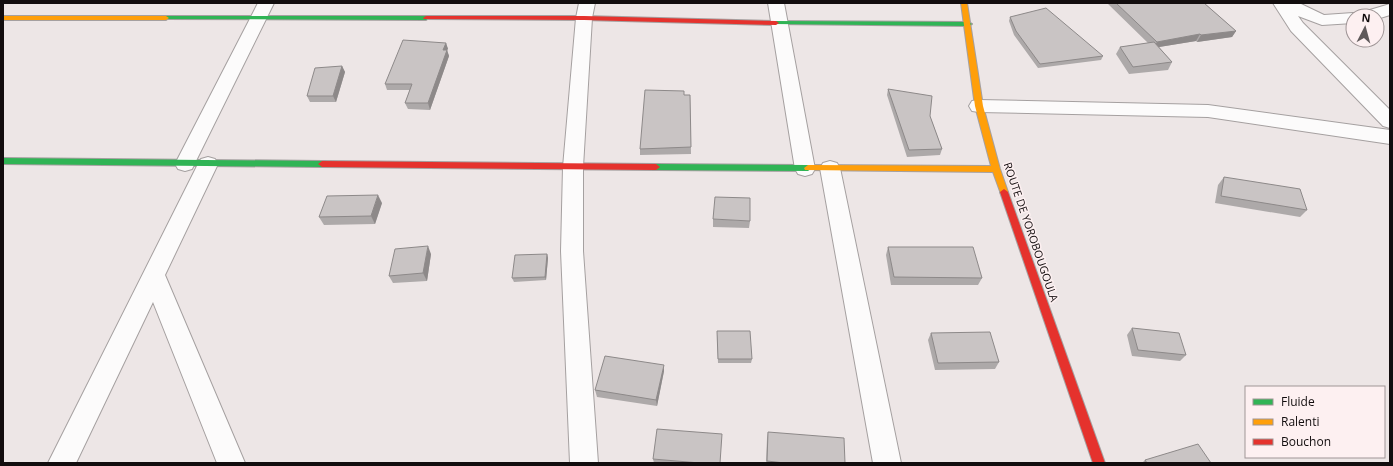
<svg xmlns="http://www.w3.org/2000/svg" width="1393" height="466" viewBox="0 0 1393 466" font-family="'Open Sans',sans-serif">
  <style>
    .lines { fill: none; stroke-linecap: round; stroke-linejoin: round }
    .street-casing { stroke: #a5a0a0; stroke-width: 2 }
    .fast-casing { stroke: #a5a0a0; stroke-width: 2 }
    .slow-casing { stroke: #a5a0a0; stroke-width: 2 }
    .jam-casing { stroke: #a5a0a0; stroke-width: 2 }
    .street { fill: #fcfbfb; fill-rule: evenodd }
    .fast { fill: #30b455; fill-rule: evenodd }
    .slow { fill: #ff9f0a; fill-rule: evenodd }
    .jam { fill: #e5322d; fill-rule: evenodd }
    .wall { fill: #ada9a9 }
    .shaded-wall { fill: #8d8989 }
    .building { fill: #c9c4c4; stroke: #8d8989 }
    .labels { text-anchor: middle; stroke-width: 3; stroke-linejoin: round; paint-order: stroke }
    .street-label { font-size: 11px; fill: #120d0e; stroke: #fdf0f1 }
  </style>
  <rect width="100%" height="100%" fill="#ede6e6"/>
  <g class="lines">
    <g class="street-casing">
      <path id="street" d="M258,3h16l-82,166 -7,2 -7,-2 -3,-5z
        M579,3h16l-3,15 -9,149v84l15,212h-28l-9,-212 2,-84 13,-149z
        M768,3h16l31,166 -3,5 -7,2 -7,-2 -3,-5z
        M1273,3h26l25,12 29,-2 6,1 1,2h-7v7l-31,2 -24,-9 5,7 87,87v18l-7,-2 -92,-95z
        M1390,4v11l-13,4v-3h-16l2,-4z
        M979,100l229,5 182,25v14l-182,-27 -229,-5 -7,-1 -3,-5 3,-5z
        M208,157l7,2 3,5 -53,111 80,188h-28l-64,-161 -77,161h-28l150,-299 3,-5z
        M830,161l7,2 3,5 61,295h-28l-53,-295 3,-5z"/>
    </g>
    <g class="fast-casing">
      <path id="fast" d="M166,16h260l3,2 -3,2 -262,-1v-2z
        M776,21l192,1 4,2 -4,2 -194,-2 -1,-1z
        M3,158l319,3 4,3 -4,3 -319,-3z
        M656,164l152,1 4,3 -4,3 -152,-1 -4,-3z"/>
    </g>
    <g class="slow-casing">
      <path id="slow" d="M961,3h6l16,103 17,63 8,23 -1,2h-6l-8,-22 -188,-2 -1,-2 4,-3 183,1 -16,-60z
        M3,16h163l3,2 -3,2h-163z"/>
    </g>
    <g class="jam-casing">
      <path id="jam" d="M426,16h158l192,5 3,2 -3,2 -192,-5 -160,-1 -1,-1z
        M322,161l334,3 4,3 -4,3 -334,-3 -4,-3z
        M1004,189l4,3 97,271h-12l-93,-271z"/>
    </g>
    <use href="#street" class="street"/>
    <use href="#fast" class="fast"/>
    <use href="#slow" class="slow"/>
    <use href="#jam" class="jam"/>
  </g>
  <path class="wall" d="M1107,3h97l32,28 -4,6 -35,5 -1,-1 -37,6 13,15 -4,8 -39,4 -13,-20 4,-7 28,-4z
    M1010,17l93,39 -2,4 -63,8 -24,-33 -5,-14z
    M446,43l2,6 -1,1 2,6 -19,54 -22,-1 -3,-6 5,-13h-23l-2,-6z
    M342,66l3,6 -9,30h-26l-3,-6z
    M888,89l42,27 12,33 -2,6 -33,2 -20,-62z
    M690,95l1,59 -51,1v-6z
    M1224,177l83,33 -7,7 -85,-14 3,-18z
    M382,203l-7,21 -51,1 -5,-8z
    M713,219l37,2 -1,7 -36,-1z
    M888,247l94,31 -4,7h-87l-5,-30z
    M431,254l-4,27 -34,2 -4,-7z
    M547,254l1,4 -2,22 -32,2 -2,-4z
    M1132,328l54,27 -6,6 -48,-5 -5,-21z
    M931,333l68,29 -4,7 -60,1 -7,-30z
    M717,335l35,24 -1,4h-33z
    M664,371l-7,35 -60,-9 -2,-7z
    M768,432l77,31h-79l1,-25z
    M653,459l67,4h-66z
    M1145,460l66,3h-69z"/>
  <path class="shaded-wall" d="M1236,31l-4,6 -35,5 4,-7z
    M1200,34l-4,7 -43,7 4,-6z
    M446,43l2,6 -1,1 2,6 -19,54 -2,-7 15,-53z
    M342,66l3,6 -9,30 -3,-6z
    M378,195l4,8 -7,21 -4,-8z
    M428,246l3,8 -4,27 -4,-8z
    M547,254l1,4 -2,22 -1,-3z
    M664,365v6l-7,35 -1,-6z"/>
  <path class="building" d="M1116,3h88l32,28 -35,4 -1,-1 -43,8z
    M1046,8l57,48 -63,8 -24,-33 -6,-14z
    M403,40l43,3 -3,7h4l-19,53h-23l7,-19h-27z
    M1154,42l18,20 -39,5 -13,-20z
    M342,66l-9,30h-26l8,-28z
    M888,89l44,7 -2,20 12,33 -33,1z
    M645,90l39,1v4h6l1,52 -51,2z
    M1224,177l76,12 7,21 -86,-14z
    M378,195l-7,21 -52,1 8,-21z
    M715,197l35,1v23l-37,-2z
    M428,246l-5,27 -34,3 6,-27z
    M888,247h85l9,31 -88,-1z
    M547,254l-2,23 -33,1 3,-23z
    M1132,328l47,5 7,22 -48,-5z
    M717,331h33l2,28h-34z
    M990,332l9,30 -61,1 -7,-30z
    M605,356l59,9 -8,35 -61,-10z
    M657,429l65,5 -2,29h-20l-47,-4z
    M768,432l76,6 1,25h-60l-18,-2z
    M1198,444l13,19h-64l-2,-3z"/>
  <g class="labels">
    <g class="street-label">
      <text transform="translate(1031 232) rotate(71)" y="4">ROUTE DE YOROBOUGOULA</text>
    </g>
  </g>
  <rect width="1393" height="466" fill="none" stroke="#120d0e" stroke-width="8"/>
  <rect x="1245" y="386" width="140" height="72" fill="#fdf0f1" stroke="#9f9596"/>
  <rect x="1253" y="399" width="20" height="6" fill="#30b455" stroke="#9f9596"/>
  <text x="1281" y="406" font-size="12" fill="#120d0e">Fluide</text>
  <rect x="1253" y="419" width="20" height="6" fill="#ff9f0a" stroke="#9f9596"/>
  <text x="1281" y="426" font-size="12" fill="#120d0e">Ralenti</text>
  <rect x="1253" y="439" width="20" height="6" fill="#e5322d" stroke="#9f9596"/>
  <text x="1281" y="446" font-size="12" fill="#120d0e">Bouchon</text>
  <g transform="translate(1365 28) rotate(6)"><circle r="19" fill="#fdf0f1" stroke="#9f9596"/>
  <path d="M0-3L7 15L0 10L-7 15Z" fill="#5f595a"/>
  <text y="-6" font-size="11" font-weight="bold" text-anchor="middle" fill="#120d0e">N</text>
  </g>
</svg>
